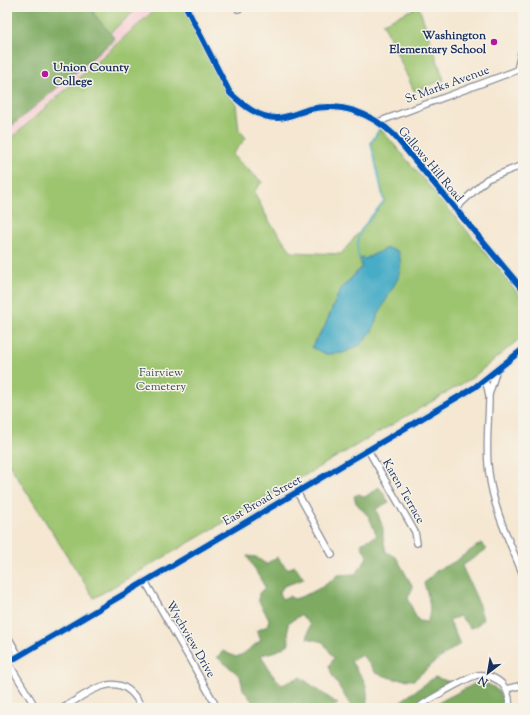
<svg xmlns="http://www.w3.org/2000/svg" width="530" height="715" viewBox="0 0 530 715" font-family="'Sorts Mill Goudy',serif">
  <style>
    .built { fill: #f7cfd5 }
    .green { fill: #9dc570; stroke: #5c7a67; fill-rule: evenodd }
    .forest { fill: #7eaa62; stroke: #4c6c60 }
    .water { fill: #47acc6; stroke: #316e92 }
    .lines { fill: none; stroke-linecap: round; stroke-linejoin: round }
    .stream { stroke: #47acc6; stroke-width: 1.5 }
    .minor-casing { stroke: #888b98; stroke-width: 8 }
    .minor { stroke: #fff; stroke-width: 5.5 }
    .cycleway-casing { stroke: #f7f3e8; stroke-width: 8 }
    .cycleway { stroke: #0057b8; stroke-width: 6 }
    .poi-dot { fill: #b5179e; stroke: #f7f3e8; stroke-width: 1.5 }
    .labels { text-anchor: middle; stroke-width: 3; stroke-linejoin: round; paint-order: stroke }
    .poi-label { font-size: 12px; font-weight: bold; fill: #1b2f5e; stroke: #f7f3e8; text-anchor: end }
    .street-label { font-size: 12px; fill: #1b2f5e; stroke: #f7f3e8 }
    .park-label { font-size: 12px; fill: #3c5462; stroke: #f7f3e8 }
  </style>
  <rect width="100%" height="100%" fill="#f7f3e8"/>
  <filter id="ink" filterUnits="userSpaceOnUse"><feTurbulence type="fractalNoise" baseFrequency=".025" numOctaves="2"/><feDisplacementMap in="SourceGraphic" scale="8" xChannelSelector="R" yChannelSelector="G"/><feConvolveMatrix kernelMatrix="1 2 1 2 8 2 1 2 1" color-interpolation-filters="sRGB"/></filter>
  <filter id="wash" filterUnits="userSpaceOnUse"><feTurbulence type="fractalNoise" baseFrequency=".012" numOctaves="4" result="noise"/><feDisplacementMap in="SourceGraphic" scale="16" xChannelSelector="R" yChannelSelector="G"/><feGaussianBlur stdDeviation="0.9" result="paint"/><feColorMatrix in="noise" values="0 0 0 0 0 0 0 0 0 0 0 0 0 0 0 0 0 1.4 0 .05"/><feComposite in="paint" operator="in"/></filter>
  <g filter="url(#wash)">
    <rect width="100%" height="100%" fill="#f5e7d1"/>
    <path class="built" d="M7,7h151l-151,135z"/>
    <path class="green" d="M99,7h40l-29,26 -17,-20z
      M158,7h26l40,82 12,15 3,26 7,8 -14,17 30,27 -8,10 15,29 23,31 49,2 43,-52 -13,-59 9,-15 116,137 27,35v36l-51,42 -378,220 -87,-137v-319zM387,248l-9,67 -6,16 -12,14 -17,8 -17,1 -13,-6 1,-7 10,-13 16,-38 22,-24 -3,-9 6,2z
      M418,7h1l25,73 -30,11 -31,-68z"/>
    <path class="forest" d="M7,7h92l-6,6 22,26 -108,91z
      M379,487l10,15 -13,7 7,19v9l3,15 10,5 17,30 -5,11 7,17 4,6 8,1c6,-13 1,-26 -3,-39l13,-13 17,-8 27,-19 6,6 -25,17 15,33 6,20 -6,7 -7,2 -10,-12 -11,4 11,24 -23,16 -23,20 -20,-1 -18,-6 -14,-18 -11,6c6,11 15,17 16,31 1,5 -1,10 0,16h-15l-20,-33 -3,-9 5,-8 -11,-16 -16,-4 3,-13 -9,-10 -13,8 1,21 -12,7 -16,4 10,18 11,12 18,-8 38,27 -8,4h-73l-14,-19 -3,-13 -23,-19 6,-6 13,6 7,-3 18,-14 -5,-9 11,-5 2,-7 -11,-19 1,-7 6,-6 -18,-31 9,1 10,7 11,-7 10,12 8,-3 9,13 -20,7 -5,7 3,6 7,-3 5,3c12,-3 35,-14 43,-24l18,-1 9,-11 3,-7 -6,-11 2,-3 14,-6 -8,-19 -13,-14 -2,-7 5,-2 6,3z
      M435,677l18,6 -40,25h-22z
      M485,683c14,5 17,11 19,25h-76l46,-24z"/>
    <path class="water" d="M387,248l11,3 3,12 -3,15 -20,37 -6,16 -12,14 -17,8 -17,1 -13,-6 -1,-2 12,-18 16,-38 22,-23 -3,-10 6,2z"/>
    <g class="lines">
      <path class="stream" d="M359,257c-8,-22 12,-40 25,-56l-13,-58 9,-15"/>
    </g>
  </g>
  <g filter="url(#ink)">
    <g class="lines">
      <g class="minor-casing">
        <path id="minor" d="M186,7l44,86c13,12 28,25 47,25 11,0 22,-6 33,-9 31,-7 61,4 84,26l129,155
          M238,9l5,-2
          M517,70l6,-25
          M378,122l145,-54
          M455,209l32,-30 36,-14
          M484,381l3,5 2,10c0,25 -4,52 0,77 4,35 21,70 34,102
          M489,395l7,-23
          M368,450l47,82 2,11
          M297,492l35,63
          M145,581l69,121 1,6
          M7,635l12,21
          M8,662l28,46
          M7,663l468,-276 48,-38
          M506,689l17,-4
          M63,708c28,-17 58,-43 79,0
          M418,708c6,-6 52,-32 60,-33 9,-1 19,3 25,10 5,6 7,15 6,23"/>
      </g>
      <use href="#minor" class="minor"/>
      <g class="cycleway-casing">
        <path id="cycleway" d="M186,7l44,86c13,12 28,25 47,25 11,0 22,-6 33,-9 31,-7 61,4 84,26l129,155
          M7,663l468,-276 48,-38"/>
      </g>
      <use href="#cycleway" class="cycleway"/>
    </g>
  </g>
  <g class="poi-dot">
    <circle cx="494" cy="42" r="4"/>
    <circle cx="45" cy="74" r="4"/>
  </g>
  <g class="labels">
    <g class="poi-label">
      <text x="486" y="39">Washington<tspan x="486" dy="14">Elementary School</tspan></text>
      <text x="53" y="71" text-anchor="start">Union County<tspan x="53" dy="14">College</tspan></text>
    </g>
    <g class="street-label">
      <text transform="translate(447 84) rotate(-20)" y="4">St Marks Avenue</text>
      <text transform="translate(431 164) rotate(50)" y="4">Gallows Hill Road</text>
      <text transform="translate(404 491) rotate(60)" y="4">Karen Terrace</text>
      <text transform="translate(262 500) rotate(-30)" y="4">East Broad Street</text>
      <text transform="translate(191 639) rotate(60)" y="4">Wychview Drive</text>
    </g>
    <g class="park-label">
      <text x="161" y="376">Fairview<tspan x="161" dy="14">Cemetery</tspan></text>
    </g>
  </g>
  <rect width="530" height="715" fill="none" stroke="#f7f3e8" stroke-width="24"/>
  <g transform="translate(488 673) rotate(211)" stroke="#f7f3e8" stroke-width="3" paint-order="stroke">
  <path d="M0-3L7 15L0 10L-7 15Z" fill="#1b2f5e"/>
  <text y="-6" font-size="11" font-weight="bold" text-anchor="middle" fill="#1b2f5e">N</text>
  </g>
</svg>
